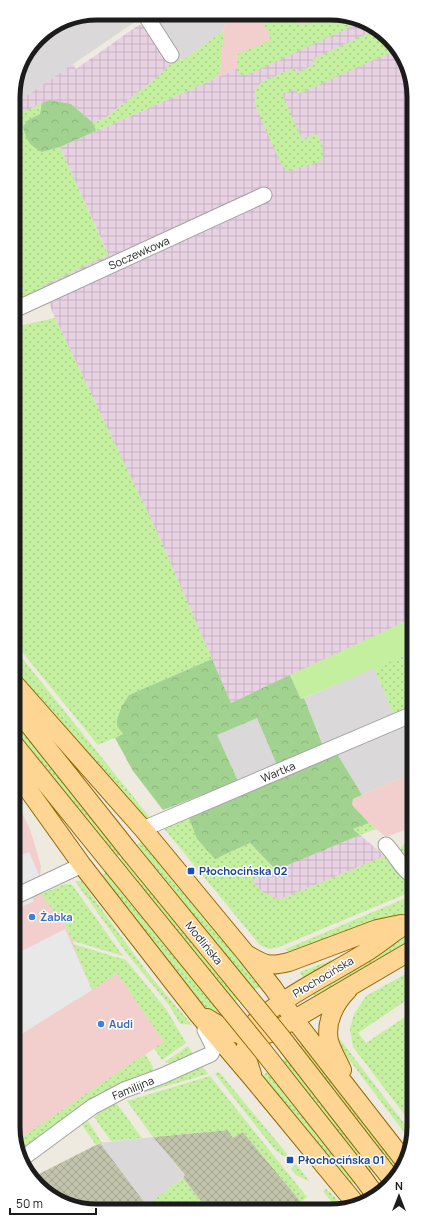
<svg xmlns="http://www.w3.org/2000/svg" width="427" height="1224" viewBox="0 0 427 1224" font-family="Manrope,sans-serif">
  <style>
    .residential { fill: #dad8d8 }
    .commercial { fill: #f2cfcc }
    .industrial { fill: url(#industrial-grid) }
    .construction { fill: url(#construction-cross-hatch) }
    .grass { fill: url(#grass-dots) }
    .forest { fill: url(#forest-crowns) }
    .garden { fill: #c3ef9f }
    .parking { fill: #e8e8e8 }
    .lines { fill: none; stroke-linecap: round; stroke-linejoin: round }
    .minor-casing { stroke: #a3a3a3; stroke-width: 17 }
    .major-casing { stroke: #936800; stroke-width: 20 }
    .minor { stroke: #fff; stroke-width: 15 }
    .major { stroke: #ffd594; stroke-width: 18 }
    .major-bridge-casing { stroke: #936800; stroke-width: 20; stroke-linecap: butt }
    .major-bridge { stroke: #ffd594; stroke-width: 18 }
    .transit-dot { fill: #1a4fb4; stroke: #fff; stroke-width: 1.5 }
    .shop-dot { fill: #3f7fe0; stroke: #fff; stroke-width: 1.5 }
    .labels { text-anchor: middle; stroke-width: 3; stroke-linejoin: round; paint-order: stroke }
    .street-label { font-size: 11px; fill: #1c1c1c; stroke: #fff }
    .transit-label { font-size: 11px; font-weight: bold; fill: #164399; stroke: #fff; text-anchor: start }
    .shop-label { font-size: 11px; font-weight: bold; fill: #366cbe; stroke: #fff; text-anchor: start }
    .rim { fill: none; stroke: #1c1c1c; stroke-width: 5 }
  </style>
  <defs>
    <pattern id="industrial-grid" width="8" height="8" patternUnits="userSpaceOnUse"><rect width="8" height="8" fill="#e8d1e3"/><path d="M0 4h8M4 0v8" fill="none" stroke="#c6b3c2"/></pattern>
    <pattern id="construction-cross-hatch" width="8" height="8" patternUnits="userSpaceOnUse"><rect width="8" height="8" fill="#c2c3ab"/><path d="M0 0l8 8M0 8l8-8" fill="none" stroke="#a6a793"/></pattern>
    <pattern id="grass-dots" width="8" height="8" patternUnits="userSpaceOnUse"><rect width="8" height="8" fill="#c3ef9f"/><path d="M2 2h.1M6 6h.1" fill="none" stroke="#a7cc88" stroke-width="1.8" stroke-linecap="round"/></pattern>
    <pattern id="forest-crowns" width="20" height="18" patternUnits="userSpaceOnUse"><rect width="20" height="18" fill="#a1d290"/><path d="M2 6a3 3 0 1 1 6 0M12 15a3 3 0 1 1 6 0" fill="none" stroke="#8ab47c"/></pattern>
  </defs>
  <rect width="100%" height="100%" fill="#eeeae0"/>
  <path class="residential" d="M97,13h43l2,4 -129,88v-13l9,-32 13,-18 1,1 42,-26z
    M163,13l58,1 4,10 -2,7 -40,29 -4,-1 -26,-39z
    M413,652v23l-10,-19z
    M374,668l20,47 -71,31 -19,-48z
    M257,718l20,47 -39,16 -22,-46z
    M413,719v54l-51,22 -26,-43z
    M153,1137l32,39 -38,30 -47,-63z"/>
  <path class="commercial" d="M221,14l125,1 3,1 -137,64 8,-9 4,-43 1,-4z
    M413,773v54l-27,10 -17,-14 -17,-18 1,-6z
    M14,802l6,7 10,20 11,37 -1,11 -26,11z
    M40,891l25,34 8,16 19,48 25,-16 47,69 -149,100 -1,-240z"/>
  <path class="industrial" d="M349,16l40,22 23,43 1,537 -182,85 -74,-171 -102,-214 -13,-32 66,-32 -48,-107 152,-67z
    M78,17l-42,26 6,-9 23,-15z
    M139,25l8,1 23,38 -11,12 -54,42 -12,5 -22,-19 -52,10 -6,-9 60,-41 3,5z
    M360,835l25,21 -106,44 -17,-8 -11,-12z"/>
  <path class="construction" d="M227,1130l15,1 65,78h-100l-24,-31 2,-3 -32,-38z
    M100,1143l47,63 -5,3h-61l-43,-23 -5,-9z"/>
  <path class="grass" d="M260,14h35l5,11 17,-7 -1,-4 30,1 15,7 -114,53 -8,-1 -2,-4 1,-16 33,-14z
    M224,28l-4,44 -8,8 -116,51 -3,-8 12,-5 54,-42 18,-20 2,3 4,1 40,-29z
    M375,30l14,8 7,12 -98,44 -2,-5 -14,5 20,45 15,-5 5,11 1,13 -7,5 -29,8 -6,-7 -26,-59v-15l6,-8 33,-14 2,5 19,-9 -2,-5z
    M42,103l-2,11 -12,6 14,32 18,-5 48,108 -66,31 1,3 -30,13v-197l6,9z
    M55,318l102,214 55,127 -83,36 -12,31 7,8 -26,11 -84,-103v-315z
    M14,648l137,171 -5,1 -62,-67 -70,-81z
    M403,656l10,19v32l-19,8 -20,-47z
    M14,719l107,135 -6,4 -101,-126z
    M188,815l27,44 35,-16 26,27 -24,10 10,12 17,8 106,-44 -8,-8h8l28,33v10l-134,56 -9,2 -10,-4 -98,-119z
    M369,823l7,6 -16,6 -7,-6z
    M143,840l102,124 15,23 -49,28 -109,-140z
    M413,840v30l-13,-17v-4l4,-5z
    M78,881h3l66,91 45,53 -11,-1 -2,-2 -10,-17 -41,-50 -53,-74z
    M65,884h5l3,2 50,70 -50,-15 -8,-16 -24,-31z
    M413,895l1,14 -124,47 -4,-7z
    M414,932v8l-98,57 -5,-6z
    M73,944l53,16 40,49 20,34 -24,17 -8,-12 10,-6 -47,-69 -25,17z
    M340,957l1,1 -36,23 -5,-9z
    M409,972l2,4 3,-1v20l-56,38 8,10 48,-32v116l-61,-80 -3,-18 4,-15 12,-18z
    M339,1038l74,97 -3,5 -66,-87 -6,-14z
    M303,1044l96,124 -2,4 -11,-14 -36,28 -89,-109z
    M188,1046l6,10 -19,8 -10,-2z
    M145,1054l8,13 -1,10 -132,76 -5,-11z
    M201,1064l7,10 -103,30z
    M218,1072l2,1 68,82 -3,2 -10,-7 -60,-76z
    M210,1076l97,121 -6,5 -58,-70 -10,6 -6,-8 -74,7 -26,-36z
    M117,1104l25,34 -31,3 -17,-24 13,-10z
    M88,1121l14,22 -6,2 -14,-20z
    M296,1164l14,18 -14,-7 -5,-6z
    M183,1178l24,31h-65z
    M326,1189l2,1 18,19h-9l-14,-18z"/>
  <path class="forest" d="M49,100l22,4 22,19 3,8 -36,16 -18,5c-13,-7 -15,-11 -19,-25l5,-7 12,-6 2,-11z
    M212,659l19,44 59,-28 11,24 3,-1 19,48 -46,19 -20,-47 -40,17 21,46 -75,29 -30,-39 -18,-33 8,-4 -6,-8v-6l4,-12 8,-13z
    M336,752l26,43 -9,4 -1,6 17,18 -16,6 7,6 -84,35 -26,-27 -35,16 -18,-20 -9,-24z"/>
  <path class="garden" d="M413,618v34l-112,47 -11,-24z"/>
  <path class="parking" d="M29,852l11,25 -26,11v-30z
    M31,894l3,7 -20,10v-9z
    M65,929l27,61 -77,48 -1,-83z"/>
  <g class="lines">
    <g class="minor-casing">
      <path id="minor" d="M144,13l27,42
        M14,310l250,-115
        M143,829l270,-115
        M386,845c10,10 15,24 27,31
        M14,897l68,-32
        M23,1158l69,-51 32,-17 38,-14 49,-22 3,-6 -9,-18"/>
    </g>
    <g class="major-casing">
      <path id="major" d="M14,683l129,146 104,126 26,33 21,31 109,140
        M14,706l115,145
        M14,744l98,121
        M14,770l68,95 115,148 56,66 103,125
        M248,955c17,10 21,12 41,7l88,-33 24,-5
        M207,1018c22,13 37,24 64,15l143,-84
        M342,1070c-4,-9 -10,-19 -13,-29 -4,-19 6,-38 19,-51
        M252,1074c-6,-17 -10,-30 0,-47 4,-8 12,-12 20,-18 30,-22 64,-38 96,-58 16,-10 29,-23 46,-31
        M381,1166l12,15
        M363,1178l11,15"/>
    </g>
    <use href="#minor" class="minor"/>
    <use href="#major" class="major"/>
    <g class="major-bridge-casing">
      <path id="major-bridge" d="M129,851l152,186 100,129
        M112,865l151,186 100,127"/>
    </g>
    <use href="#major-bridge" class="major-bridge"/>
  </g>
  <g class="transit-dot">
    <rect x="187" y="867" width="8" height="8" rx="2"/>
    <rect x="286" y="1156" width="8" height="8" rx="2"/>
  </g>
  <g class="shop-dot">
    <circle cx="32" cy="917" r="4"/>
    <circle cx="101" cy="1024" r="4"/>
  </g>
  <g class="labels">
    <g class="street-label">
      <text transform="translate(139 253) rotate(-24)" y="4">Soczewkowa</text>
      <text transform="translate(278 772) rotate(-23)" y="4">Wartka</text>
      <text transform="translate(204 943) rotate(51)" y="4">Modlińska</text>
      <text transform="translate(323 977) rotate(-31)" y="4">Płochocińska</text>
      <text transform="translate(133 1088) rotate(-22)" y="4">Familijna</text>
    </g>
    <g class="transit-label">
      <text x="199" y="875">Płochocińska 02</text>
      <text x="298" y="1164">Płochocińska 01</text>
    </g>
    <g class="shop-label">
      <text x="40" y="921">Żabka</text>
      <text x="109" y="1028">Audi</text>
    </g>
  </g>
  <path d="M0 0H427V1224H0ZM97 20H330A77 77 0 0 1 407 97V1127A77 77 0 0 1 330 1204H97A77 77 0 0 1 20 1127V97A77 77 0 0 1 97 20Z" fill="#fff" fill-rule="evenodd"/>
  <path class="rim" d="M97 20H330A77 77 0 0 1 407 97V1127A77 77 0 0 1 330 1204H97A77 77 0 0 1 20 1127V97A77 77 0 0 1 97 20Z"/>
  <g transform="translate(399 1196)" stroke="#ffffff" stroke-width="3" paint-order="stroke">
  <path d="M0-3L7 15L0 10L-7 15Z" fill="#1c1c1c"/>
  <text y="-6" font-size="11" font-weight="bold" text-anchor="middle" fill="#1c1c1c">N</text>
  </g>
  <path d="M10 1208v6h86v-6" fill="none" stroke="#1c1c1c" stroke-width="2"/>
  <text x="16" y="1208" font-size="12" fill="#1c1c1c" stroke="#ffffff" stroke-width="3" paint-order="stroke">50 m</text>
</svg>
